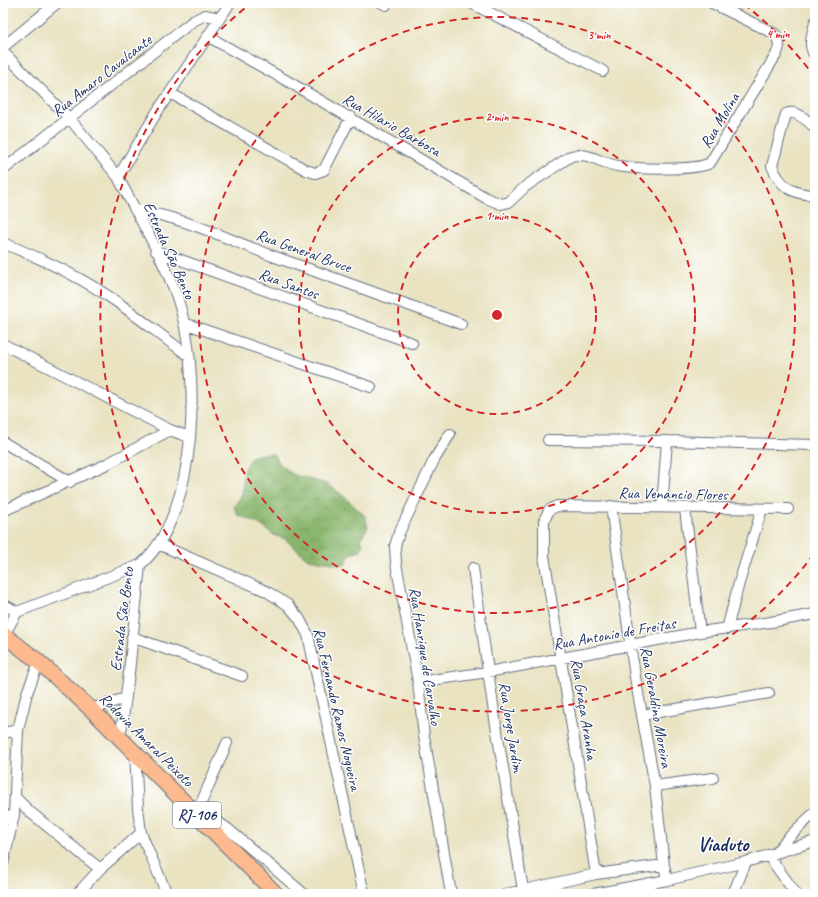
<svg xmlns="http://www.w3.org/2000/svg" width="818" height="897" viewBox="0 0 818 897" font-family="Caveat,sans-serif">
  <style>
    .forest { fill: url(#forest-crowns); stroke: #527266 }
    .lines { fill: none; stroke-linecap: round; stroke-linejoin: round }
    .minor-casing { stroke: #636e81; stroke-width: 12 }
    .highway-casing { stroke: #636e81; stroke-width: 17 }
    .minor { stroke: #fff; stroke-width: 10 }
    .highway { stroke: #fcba8e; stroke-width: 15 }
    .ring { fill: none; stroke: #d62828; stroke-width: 2; stroke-dasharray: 7 5 }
    .labels { text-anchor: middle; stroke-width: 3; stroke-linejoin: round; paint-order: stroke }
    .shield { fill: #fff; stroke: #5f6d8e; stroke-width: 1 }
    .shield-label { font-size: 15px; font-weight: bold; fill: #1b2f5e }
    .street-label { font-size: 16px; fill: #1b2f5e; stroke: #fff }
    .district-label { font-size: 20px; font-weight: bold; fill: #1b2f5e; stroke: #fff }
    .centre { fill: #d62828; stroke: #fff; stroke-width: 2 }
    .ring-label { font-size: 12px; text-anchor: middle; font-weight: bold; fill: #d62828; stroke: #fff; stroke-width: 3; stroke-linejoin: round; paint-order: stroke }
  </style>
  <defs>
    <pattern id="forest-crowns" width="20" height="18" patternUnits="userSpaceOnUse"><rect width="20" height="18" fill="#8ab66d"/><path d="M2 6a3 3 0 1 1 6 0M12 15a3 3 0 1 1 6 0" fill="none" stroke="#70945d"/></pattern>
  </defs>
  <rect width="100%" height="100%" fill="#fff"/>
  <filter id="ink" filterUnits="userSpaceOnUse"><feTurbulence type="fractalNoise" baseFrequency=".025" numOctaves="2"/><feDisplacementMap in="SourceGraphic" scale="8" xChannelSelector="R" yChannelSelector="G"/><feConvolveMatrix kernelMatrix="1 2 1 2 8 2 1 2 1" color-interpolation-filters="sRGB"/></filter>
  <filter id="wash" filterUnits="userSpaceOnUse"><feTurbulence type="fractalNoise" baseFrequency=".012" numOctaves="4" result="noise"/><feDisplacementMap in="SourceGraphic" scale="16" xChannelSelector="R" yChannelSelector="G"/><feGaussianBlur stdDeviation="0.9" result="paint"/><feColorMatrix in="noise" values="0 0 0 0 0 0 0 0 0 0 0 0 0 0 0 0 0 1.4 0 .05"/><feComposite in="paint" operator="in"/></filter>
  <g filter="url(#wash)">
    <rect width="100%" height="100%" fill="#e9e3c2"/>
    <path class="forest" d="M262,454h11l9,12 12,9 33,9 15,11 23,21 3,11 -7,11 2,7 -3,6 -10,3 -5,11 -37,-6 -23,-20 -11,-4 -16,-12 -20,-8 -4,-8 8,-12 2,-26 8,-13z"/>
  </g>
  <g filter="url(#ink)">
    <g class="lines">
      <g class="minor-casing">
        <path id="minor" d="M382,3l4,2
          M471,3l132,68
          M815,22c-2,11 -8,24 0,33
          M209,37l80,45 197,116 15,6 8,-2 17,-16 45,-30c16,-5 31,8 47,10 17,3 78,5 92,-3l66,-108c4,-8 4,-13 -1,-21l-63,-31
          M3,47l54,-44
          M3,52l67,67 48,58
          M170,93l136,77 9,3 9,-3 3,-6 24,-47
          M815,128c-7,-7 -19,-19 -29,-14l-14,52c9,22 21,28 43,29
          M3,170l190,-149 12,-6 15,3
          M135,210c48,7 90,28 135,45 64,23 128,46 191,69
          M3,243c40,16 78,34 114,59 24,17 47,36 71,53
          M156,251l256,92
          M184,323l187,64
          M3,344l167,86 19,7
          M450,434l-16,26 -35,73 -4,13 1,17 22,119 6,54 27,158
          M548,440l119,1 148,4
          M3,442l67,40
          M611,506l24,171 20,109 9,79 3,15
          M662,507l5,-66
          M685,509l15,123
          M3,511l104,-47 63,-34
          M158,544l108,47 22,14 11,13 9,17 56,259
          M473,568l22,151 28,171
          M3,604l14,8
          M727,629l12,-46 23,-74
          M4,635l13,-23 123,-47c60,-51 61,-199 37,-268 -15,-42 -39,-81 -59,-120l39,-65 73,-109
          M132,637l110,39
          M418,682l70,-10 212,-40 71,-10 44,-8
          M91,709l35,-11
          M642,715l127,-22
          M3,733l15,-3
          M119,737l3,-11 7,-53 11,-108
          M135,752l3,56 3,25 26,61
          M655,786l58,-8
          M15,797l15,15 70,57
          M194,805l34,24 76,65
          M199,808l28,-65
          M3,819l11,-4 4,-85 9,-37 12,-31
          M777,851l12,-14 26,-25
          M768,855l28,39
          M3,864l11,-49
          M596,874l-52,-318v-35l5,-11 8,-4 231,3
          M77,894l23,-25 41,-36
          M506,894l90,-20 68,-9
          M593,894l74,-14 79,-18 69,-21
          M733,894l13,-32"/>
      </g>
      <g class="highway-casing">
        <path id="highway" d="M3,634l36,28 52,47 185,185"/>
      </g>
      <use href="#minor" class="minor"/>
      <use href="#highway" class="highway"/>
    </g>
  </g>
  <g class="ring">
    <circle cx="497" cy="315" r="99"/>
    <circle cx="497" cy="315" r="198"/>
    <circle cx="497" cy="315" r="298"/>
    <path d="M814 554A397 397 0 1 1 250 4M744 4A397 397 0 0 1 814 76"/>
  </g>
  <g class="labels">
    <rect class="shield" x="173" y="802" width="48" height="26" rx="3"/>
    <g class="shield-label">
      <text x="197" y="820">RJ-106</text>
    </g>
    <g class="street-label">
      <text transform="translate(101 75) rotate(-38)" y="6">Rua Amaro Cavalcante</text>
      <text transform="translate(719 120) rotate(-59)" y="6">Rua Molina</text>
      <text transform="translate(392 124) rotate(30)" y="6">Rua Hilario Barbosa</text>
      <text transform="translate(170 250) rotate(66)" y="6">Estrada São Bento</text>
      <text transform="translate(304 250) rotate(20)" y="6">Rua General Bruce</text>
      <text transform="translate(289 283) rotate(20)" y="6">Rua Santos</text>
      <text transform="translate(673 493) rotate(1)" y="6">Rua Venancio Flores</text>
      <text transform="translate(121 619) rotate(-83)" y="6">Estrada São Bento</text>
      <text transform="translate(614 633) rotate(-10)" y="6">Rua Antonio de Freitas</text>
      <text transform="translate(426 656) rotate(81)" y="6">Rua Hanrique de Carvalho</text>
      <text transform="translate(657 707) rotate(80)" y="6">Rua Geraldino Moreira</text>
      <text transform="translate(338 709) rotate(77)" y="6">Rua Fernando Ramos Nogueira</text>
      <text transform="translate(585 709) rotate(81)" y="6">Rua Graça Aranha</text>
      <text transform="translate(512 727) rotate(81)" y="6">Rua Jorge Jardim</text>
      <text transform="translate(147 739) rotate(45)" y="6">Rodovia Amaral Peixoto</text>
    </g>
    <g class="district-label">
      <text x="723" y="851">Viaduto</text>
    </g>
  </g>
  <circle cx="497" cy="315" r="6" class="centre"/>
  <g class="ring-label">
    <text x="778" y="38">4 min</text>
    <text x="599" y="39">3 min</text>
    <text x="497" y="121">2 min</text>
    <text x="497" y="220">1 min</text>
  </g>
  <rect width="818" height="897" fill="none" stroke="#fff" stroke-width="16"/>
</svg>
